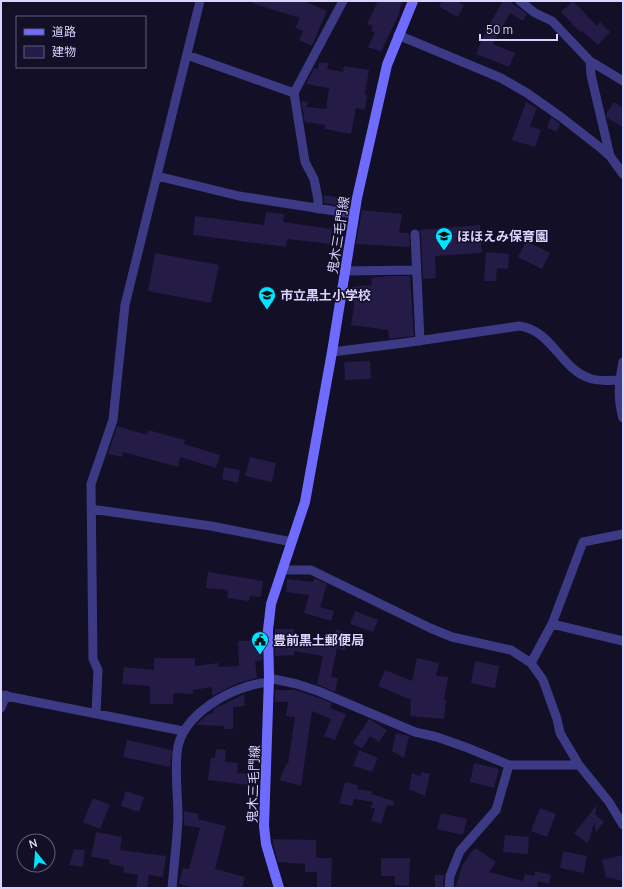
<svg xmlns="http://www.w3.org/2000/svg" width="624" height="889" viewBox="0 0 624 889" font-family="Manrope,'Noto Sans JP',sans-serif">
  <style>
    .building { fill: #241b47 }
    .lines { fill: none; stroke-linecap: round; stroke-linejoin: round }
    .minor { stroke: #3d3a85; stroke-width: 9 }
    .secondary { stroke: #6f6bff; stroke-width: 10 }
    .labels { text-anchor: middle; stroke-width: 3; stroke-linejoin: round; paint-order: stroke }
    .street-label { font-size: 13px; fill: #d9d4ff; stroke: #130f26 }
    .poi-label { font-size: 13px; font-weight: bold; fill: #d9d4ff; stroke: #130f26; text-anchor: start }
  </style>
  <rect width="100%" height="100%" fill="#130f26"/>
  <path class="building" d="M253,1h51l23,10 -15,35 -13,-6 4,-9 -8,-3 5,-10 -48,-15z
    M378,1h24l-3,13 -18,38 -13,-5 7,-14 -4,-2 2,-5 -6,-2z
    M442,1h14l8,4 -6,12 -19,-10z
    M503,1h6l18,13 -4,7 -13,-8 -17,31 22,9 -6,14 -33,-13 10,-24z
    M573,1l24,25 3,-4 10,10 -12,13 -16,-14 -2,1 -19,-20z
    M319,62l10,1 -2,6 16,3 1,-6 25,4 -4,24 2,1 -2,15 -9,-2 -5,26 -27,-5 1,-4 -20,-3 -4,-21 7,1 -1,5 19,2 3,-21 -23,-4 8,-16 4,1z
    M526,102l11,6 -7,18 11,4 -6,17 -23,-7z
    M614,102l9,6v19l-16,-9 -1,-4z
    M551,117l9,7 -3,8 -10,-4z
    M324,195l19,3 -2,8 -17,-3z
    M362,210l40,4 -3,19h10l1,14 -54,-3z
    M266,212l18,2 -1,8 49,7 -2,15 -43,-5 -1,8 -93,-12 2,-19 69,9z
    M480,225l2,28 -47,3 1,22 -13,1 -2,-45 -2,-4z
    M526,241l24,12 -8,16 -24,-12z
    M486,252l23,2 -1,15 -11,-1 -1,13h-12z
    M155,253l64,12 -8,38 -63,-12z
    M388,276h22l4,60 -25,3 -1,-9 -37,-5 3,-19 -2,-19 20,-2 -1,-7z
    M370,361l1,18 -26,1 -1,-18z
    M117,426l30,9 1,-5 37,10 -1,4 36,11 -4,13 -36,-11 -2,10 -55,-15 -1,5 -14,-3z
    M250,457l26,6 -4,19 -27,-6z
    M224,467l16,3 -2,13 -16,-4z
    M208,572l55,9 -2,16 -11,-1 -1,5 -22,-3 1,-8 -22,-2z
    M314,578l13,6 -7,23 14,4 -3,10 -27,-8 5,-18 -23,-3 1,-13 26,3z
    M355,611l23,9 -5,12 -23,-8z
    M275,629h19v10l37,6 5,-16 15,5 -6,17 -8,-3 -6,29 7,1 -3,14 -18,-8 6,-28 -29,-5v4l-19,1z
    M262,640v20l-7,1 2,17 -19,5 -26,13v-9l-19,3v4l-19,-1 -1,11h-23v-18l-28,-2 2,-17 30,3v-12h41v8l23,-3 1,4 20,-1 -1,-25z
    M417,658l22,5 -3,13 12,1 -4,23h2l-2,19 -34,-3 1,-16 -33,-14 7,-16 27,11z
    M475,661l24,5 -4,22 -24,-5z
    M275,690h20l21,7 16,6 -2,5 16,6 -11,26 -11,-4 7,-17 -19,-8 -11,75 -21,-6 6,-16h2l7,-47 -9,-1 2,-14h-13z
    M244,694l1,12 -12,1v22h-9v-3l-28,-1 12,-11h4l2,-5z
    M369,719l18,11 -8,12 -9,-6 -8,13 -9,-6z
    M396,733l13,3 -5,22 -12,-7z
    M127,740l45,10 -2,17 -47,-10z
    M216,749l10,1 -1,12 13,1 -1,10 13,1 -1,11 -41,-5 3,-22h4z
    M359,750l19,8 -6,14 -19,-6z
    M474,763l25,6 -5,19 -24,-6z
    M422,772l8,2 -5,22 -16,-7 3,-16 8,3z
    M345,782l13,3 -1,4 15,2 -1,3 23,7 -1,5 -6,-1 -6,19 -10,-3 4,-13h-4l2,-6 -19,-3 -2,7 -13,-3z
    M126,791l18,6 -5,15 -18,-6z
    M93,798l17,7 -10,24 -17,-7z
    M597,805l-2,9 9,8 -8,10 -2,-10 -4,16 -3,5 -13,-10z
    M540,808l16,6 -9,23 -16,-6z
    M184,811l15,3 -1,5 28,7 -11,43 30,8 -3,11h-48l-15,-4 4,-16 6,1 11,-41 -16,-3z
    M441,813l26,6 -4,16 -26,-6z
    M96,832l26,5 -2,13 46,6 -3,21 -14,-2 -2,13h-11l2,-13 -15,-3 1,-5 -15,-3 1,-4 -19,-3z
    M505,835l24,2 -1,17 -25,-2z
    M273,839l43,1v18h16l-1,30h-14v-16h-12v-8l-27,-2 -5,-18z
    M74,849l11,1 -2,17 -14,-2z
    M474,849h3l19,13 -7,10 34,9 2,-7 9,2 1,-5 16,4 -2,9 -11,-3 -1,7h-82l8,-24z
    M563,851l24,5 -3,17 -24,-5z
    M623,855v26l-17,-4 -4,-18 6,1 -2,-1z
    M381,858h29l-1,28 -14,-1v-9h-14z
    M435,875h9l-1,13h-8z"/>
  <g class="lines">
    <path class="minor" d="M520,1l15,12 17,8 38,40 33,20
      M398,35l103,43 26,15 34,24 41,32 8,7 13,18
      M187,55l107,38 49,-92
      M590,61l1,14 19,81
      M294,93l11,69 9,17 4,20v10
      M157,176l82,20 115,18
      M415,234l5,107
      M345,271l71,-1
      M332,352l72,-9 115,-17c33,4 41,42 70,52 9,4 21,2 30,2
      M623,362c-4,20 -6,36 0,56
      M91,509l120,17 81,16
      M283,570h28l119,58 22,9 59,13 20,13 12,17 14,39 3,14 19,32 30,37 14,23
      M552,624l71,17
      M531,663l21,-39 31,-82 40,-8
      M269,678l28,6 21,7 97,41 22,5 31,11 41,17h70
      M1,695l182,36
      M1,708l5,-13
      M96,713l2,-43 -5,-11 -2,-175 22,-64 12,-115 75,-304
      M172,888c2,-23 5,-47 6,-70 0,-21 -3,-43 -1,-65 3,-39 57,-68 92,-71
      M449,888l1,-12 10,-25 36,-41 13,-45"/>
    <path class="secondary" d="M279,888l-13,-44 -2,-18 5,-148 -1,-48 3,-26 34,-102 27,-150 25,-154 30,-133 26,-64"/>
  </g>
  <defs>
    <g id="school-pin" transform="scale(0.9)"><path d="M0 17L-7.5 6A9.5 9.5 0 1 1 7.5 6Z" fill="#00e5ff" stroke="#130f26"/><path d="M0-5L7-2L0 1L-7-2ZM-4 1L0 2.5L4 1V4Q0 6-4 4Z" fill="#111"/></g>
    <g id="civic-pin" transform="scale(0.9)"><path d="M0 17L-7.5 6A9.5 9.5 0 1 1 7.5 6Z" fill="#00e5ff" stroke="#130f26"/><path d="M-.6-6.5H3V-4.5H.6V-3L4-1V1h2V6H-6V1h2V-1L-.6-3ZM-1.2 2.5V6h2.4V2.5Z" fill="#111"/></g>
  </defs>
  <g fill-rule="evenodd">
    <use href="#school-pin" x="444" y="236"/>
    <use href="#school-pin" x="267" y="295"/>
    <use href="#civic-pin" x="260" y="640"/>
  </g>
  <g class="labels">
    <g class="street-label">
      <text transform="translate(338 235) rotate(-81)" y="5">鬼木三毛門線</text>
      <text transform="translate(253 784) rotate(-88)" y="5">鬼木三毛門線</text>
    </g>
    <g class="poi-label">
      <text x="457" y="241">ほほえみ保育園</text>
      <text x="280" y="300">市立黒土小学校</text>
      <text x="273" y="645">豊前黒土郵便局</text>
    </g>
  </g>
  <rect width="624" height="889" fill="none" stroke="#d9d4ff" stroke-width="4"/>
  <rect x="16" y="16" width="130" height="52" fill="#130f26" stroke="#625e7d"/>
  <rect x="24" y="29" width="20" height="6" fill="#6f6bff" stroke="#625e7d"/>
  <text x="52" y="36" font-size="12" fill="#d9d4ff">道路</text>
  <rect x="24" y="46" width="20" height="12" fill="#241b47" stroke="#625e7d"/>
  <text x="52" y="56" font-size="12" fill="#d9d4ff">建物</text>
  <g transform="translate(36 853) rotate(343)"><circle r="19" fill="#130f26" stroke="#625e7d"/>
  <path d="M0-3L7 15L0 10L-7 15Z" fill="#00e5ff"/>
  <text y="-6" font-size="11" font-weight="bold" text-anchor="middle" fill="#d9d4ff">N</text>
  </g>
  <path d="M480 34v6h77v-6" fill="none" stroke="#d9d4ff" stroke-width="2"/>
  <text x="486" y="34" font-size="12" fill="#d9d4ff" stroke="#130f26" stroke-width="3" paint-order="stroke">50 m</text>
</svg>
